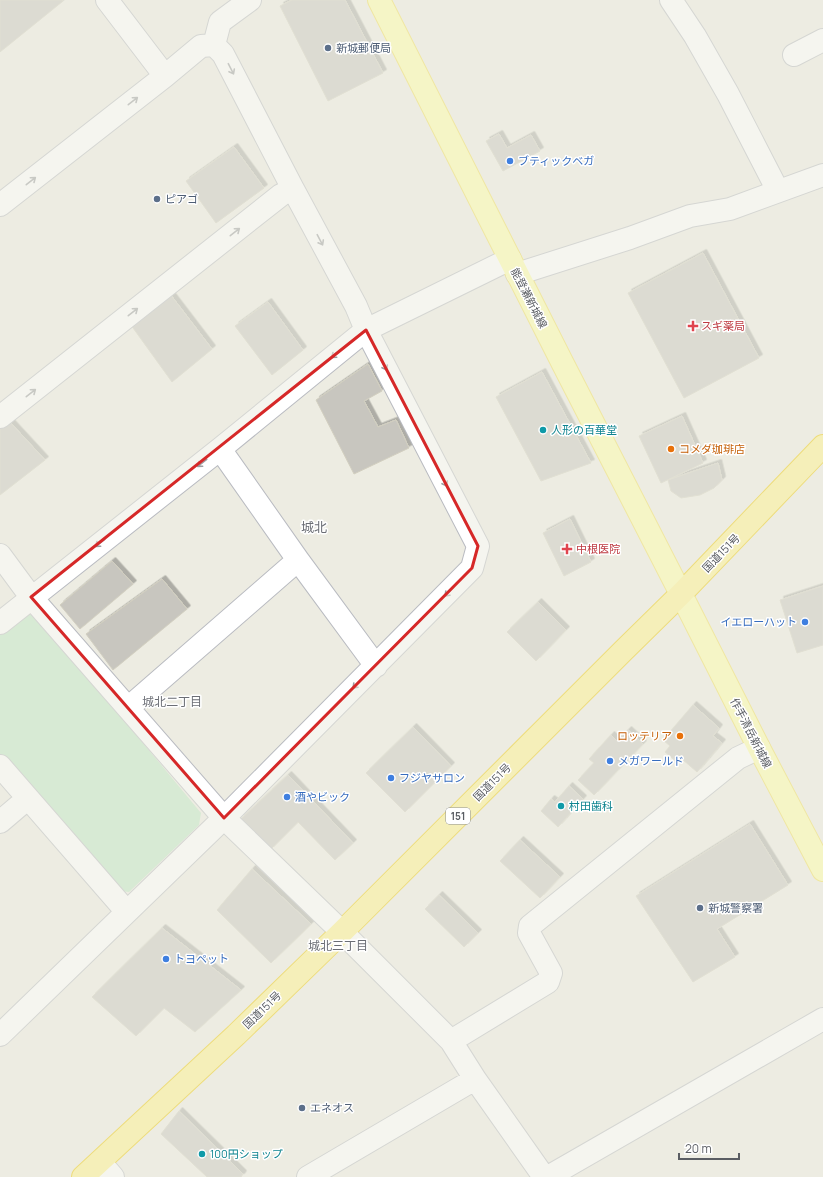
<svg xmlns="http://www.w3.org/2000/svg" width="823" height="1177" viewBox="0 0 823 1177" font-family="Manrope,'Noto Sans JP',sans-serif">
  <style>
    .green { fill: #bde6c3 }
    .building { fill: #c8c6bf; stroke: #d2cfc0; filter: url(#shadow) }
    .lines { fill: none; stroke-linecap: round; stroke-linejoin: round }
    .minor-casing { stroke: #b9bbc1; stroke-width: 24 }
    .major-casing { stroke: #f3df55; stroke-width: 24 }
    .highway-casing { stroke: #efc800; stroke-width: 24 }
    .minor { stroke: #fff; stroke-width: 22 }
    .major { stroke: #fffea5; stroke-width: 22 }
    .highway { stroke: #fef288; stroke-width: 22 }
    .oneway { stroke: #9c9ea1 }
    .marked { fill: none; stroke: #d62828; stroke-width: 3; stroke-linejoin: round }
    .service-dot { fill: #5c6f8a; stroke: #fff; stroke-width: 1.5 }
    .shop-dot { fill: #3f7fe0; stroke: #fff; stroke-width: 1.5 }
    .health-dot { fill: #e0444e; stroke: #fff; stroke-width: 1.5 }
    .culture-dot { fill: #0f9aa8; stroke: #fff; stroke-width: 1.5 }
    .food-dot { fill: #e8710a; stroke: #fff; stroke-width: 1.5 }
    .labels { text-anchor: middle; stroke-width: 3; stroke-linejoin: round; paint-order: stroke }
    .shield { fill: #fff; stroke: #8c8e92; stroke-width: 1 }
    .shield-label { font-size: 10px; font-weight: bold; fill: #5a5d63 }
    .service-label { font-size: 11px; fill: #4e5e75; stroke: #fff; text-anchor: start }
    .shop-label { font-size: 11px; fill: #366cbe; stroke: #fff; text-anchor: start }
    .street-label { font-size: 11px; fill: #5a5d63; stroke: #fff }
    .health-label { font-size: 11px; fill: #be3a42; stroke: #fff; text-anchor: start }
    .culture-label { font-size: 11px; fill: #0d838f; stroke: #fff; text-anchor: start }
    .food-label { font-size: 11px; fill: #c56008; stroke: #fff; text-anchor: start }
    .neighbourhood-label { font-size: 12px; fill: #6b6e75; stroke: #fff }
    .quarter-label { font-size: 13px; fill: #6b6e75; stroke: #fff }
  </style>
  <defs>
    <filter id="shadow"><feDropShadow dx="3.5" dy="-3.5" stdDeviation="0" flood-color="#0004"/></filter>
  </defs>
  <rect width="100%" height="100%" fill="#edece2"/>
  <path class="green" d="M21,614l16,1 164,198 -2,12 -70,67 -10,-1 -119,-137v-123z"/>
  <path class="building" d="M0,0h62l1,1 -63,51z
    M292,0h53l38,73 -55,28 -48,-95z
    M499,134l8,14 24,-13 9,16 -37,20 -17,-30z
    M234,147l30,41 -48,35 -30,-42z
    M703,253l56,105 -75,40 -56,-105z
    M170,294l42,55 -40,33 -44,-61z
    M268,302l35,48 -31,25 -37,-49z
    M368,364l14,27 -18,10 14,26 18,-7 13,28 -55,26 -38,-74z
    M542,372l49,91 -50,18 -45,-84z
    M682,416l21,47 -42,20 -22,-47z
    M8,420l37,40 -45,35v-68z
    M718,463l4,17 -8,8 -14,7 -19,3 -10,-7 -3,-11z
    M570,519l21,43 -27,14 -21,-43z
    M112,561l21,23 -53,45 -20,-24z
    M162,579l25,30 -74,61 -27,-36z
    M823,586v59l-26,8 -17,-53z
    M538,602l28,28 -30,31 -29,-29z
    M693,705l26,23 -6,8 9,7 -25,29 -15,-13 -4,4 -13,-11 5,-6 -7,-6z
    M413,727l38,39 -46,46 -39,-39z
    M628,730l15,14 -49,51 -16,-15 16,-17 -5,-4 22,-24 6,6z
    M288,775l65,68 -18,17 -37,-38 -28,28 -29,-31z
    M569,786l14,13 -25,28 -17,-16 10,-12 4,3z
    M750,824l38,61 -71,44 18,28 -42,25 -57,-86z
    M520,840l40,37 -20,21 -40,-37z
    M252,869l59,55 -40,39 -54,-53z
    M439,895l39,38 -14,14 -39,-38z
    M162,928l79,62 -46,42 -31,-24 -28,28 -44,-39z
    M179,1111l64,63 -2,3h-34l-46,-43z"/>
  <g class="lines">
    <g class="minor-casing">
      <path id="minor" d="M107,0l58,76
        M671,0l24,36 33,58 50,97
        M214,45l6,-23 30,-22
        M794,55l29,-15
        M0,205l165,-129 36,-30 13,-1 9,9 70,135
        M517,274l113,-36 60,-22 40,-7 93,-34
        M0,417l281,-222 12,-6 63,117 10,24 112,216 -6,22 -248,250 -224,217
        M220,449l78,111 78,106
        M0,555l31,42 193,221 118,114 109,109
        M0,623l220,-174 146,-119 144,-71
        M128,708l170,-148
        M0,766l127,146
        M0,822l27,-23
        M475,1079l69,98
        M100,1162l13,15
        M308,1177l167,-98 -24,-38 97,-59 3,-9 -22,-40 1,-7 208,-168 21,-10
        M548,1177l275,-158"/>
    </g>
    <g class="major-casing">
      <path id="major" d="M379,0l184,364 118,230 78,154 64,122"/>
    </g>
    <g class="highway-casing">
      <path id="highway" d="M83,1177l153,-142 106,-103 281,-281 58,-57 142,-148"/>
    </g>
    <use href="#minor" class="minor"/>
    <use href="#major" class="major"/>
    <use href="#highway" class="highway"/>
  </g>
  <defs><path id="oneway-shaft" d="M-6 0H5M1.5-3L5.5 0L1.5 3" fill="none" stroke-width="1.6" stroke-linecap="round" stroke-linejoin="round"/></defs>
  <g class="oneway">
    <use href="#oneway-shaft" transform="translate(231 69) rotate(63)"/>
    <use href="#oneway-shaft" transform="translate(133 101) rotate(-38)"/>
    <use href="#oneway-shaft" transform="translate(31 181) rotate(-38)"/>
    <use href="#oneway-shaft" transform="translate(235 232) rotate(-38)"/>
    <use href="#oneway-shaft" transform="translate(320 240) rotate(62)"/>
    <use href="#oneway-shaft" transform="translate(133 312) rotate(-38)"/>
    <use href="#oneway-shaft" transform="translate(336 354) rotate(141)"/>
    <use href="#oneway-shaft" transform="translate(384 365) rotate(63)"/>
    <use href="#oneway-shaft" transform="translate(31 393) rotate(-38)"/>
    <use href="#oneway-shaft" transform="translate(202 463) rotate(142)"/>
    <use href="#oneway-shaft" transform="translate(444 481) rotate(63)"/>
    <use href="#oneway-shaft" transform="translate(100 543) rotate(142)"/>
    <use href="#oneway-shaft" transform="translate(449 592) rotate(135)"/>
    <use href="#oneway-shaft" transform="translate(357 684) rotate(135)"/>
  </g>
  <path d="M0 0H823V1177H0ZM366,330l112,216 -6,22 -248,250 -193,-221z" fill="#edece2" fill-opacity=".55" fill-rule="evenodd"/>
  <path class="marked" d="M366,330l112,216 -6,22 -248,250 -193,-221z"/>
  <g class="service-dot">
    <circle cx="328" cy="48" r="4"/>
    <circle cx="157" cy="199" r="4"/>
    <circle cx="700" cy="908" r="4"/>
    <circle cx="302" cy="1108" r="4"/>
  </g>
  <g class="shop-dot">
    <circle cx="510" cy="161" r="4"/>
    <circle cx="805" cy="622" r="4"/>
    <circle cx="610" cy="761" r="4"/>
    <circle cx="391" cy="778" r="4"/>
    <circle cx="287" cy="797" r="4"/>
    <circle cx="166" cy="959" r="4"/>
  </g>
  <g class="health-dot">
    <path d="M691 320h4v4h4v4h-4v4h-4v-4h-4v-4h4z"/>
    <path d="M565 543h4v4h4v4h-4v4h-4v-4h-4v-4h4z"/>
  </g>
  <g class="culture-dot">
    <circle cx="543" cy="430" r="4"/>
    <circle cx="561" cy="806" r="4"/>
    <circle cx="202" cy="1154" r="4"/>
  </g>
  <g class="food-dot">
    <circle cx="671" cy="449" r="4"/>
    <circle cx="680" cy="736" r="4"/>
  </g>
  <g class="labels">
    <rect class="shield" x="446" y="808" width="24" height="16" rx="3"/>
    <g class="shield-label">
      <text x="458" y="820">151</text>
    </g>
    <g class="service-label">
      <text x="336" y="52">新城郵便局</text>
      <text x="165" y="203">ピアゴ</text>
      <text x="708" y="912">新城警察署</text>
      <text x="310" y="1112">エネオス</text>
    </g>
    <g class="shop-label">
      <text x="518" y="165">ブティックベガ</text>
      <text x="797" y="626" text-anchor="end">イエローハット</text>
      <text x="618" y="765">メガワールド</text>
      <text x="399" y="782">フジヤサロン</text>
      <text x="295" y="801">酒やビック</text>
      <text x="174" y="963">トヨペット</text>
    </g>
    <g class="street-label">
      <text transform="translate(529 298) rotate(63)" y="4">能登瀬新城線</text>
      <text transform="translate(721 553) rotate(-46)" y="4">国道151号</text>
      <text transform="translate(751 733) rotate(63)" y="4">作手清岳新城線</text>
      <text transform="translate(492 782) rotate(-45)" y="4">国道151号</text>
      <text transform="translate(262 1010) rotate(-44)" y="4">国道151号</text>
    </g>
    <g class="health-label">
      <text x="701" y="330">スギ薬局</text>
      <text x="576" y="553">中根医院</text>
    </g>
    <g class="culture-label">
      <text x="551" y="434">人形の百華堂</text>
      <text x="569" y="810">村田歯科</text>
      <text x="210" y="1158">100円ショップ</text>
    </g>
    <g class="food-label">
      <text x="679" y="453">コメダ珈琲店</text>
      <text x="672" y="740" text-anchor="end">ロッテリア</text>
    </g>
    <g class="neighbourhood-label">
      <text x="172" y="706">城北二丁目</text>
      <text x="338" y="950">城北三丁目</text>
    </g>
    <g class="quarter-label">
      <text x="314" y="532">城北</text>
    </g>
  </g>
  <path d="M679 1153v6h60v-6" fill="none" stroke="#5a5d63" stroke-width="2"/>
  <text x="685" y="1153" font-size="12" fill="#5a5d63" stroke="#ffffff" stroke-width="3" paint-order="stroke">20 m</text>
</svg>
